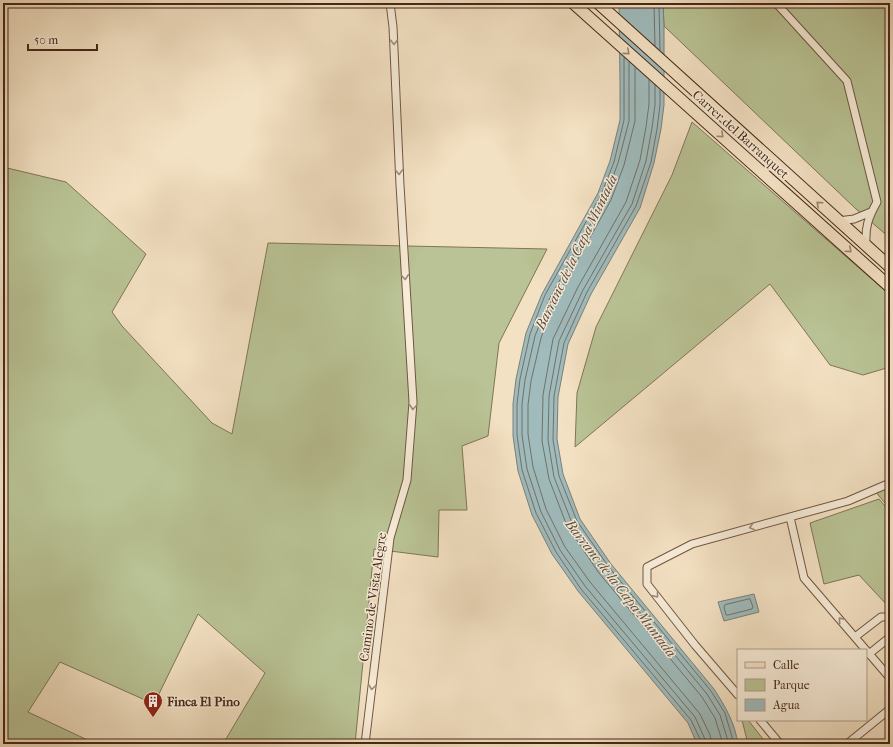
<svg xmlns="http://www.w3.org/2000/svg" width="893" height="747" viewBox="0 0 893 747" font-family="'IM FELL French Canon',serif">
  <style>
    .green { fill: #b9c395; stroke: #807556 }
    .water { fill: #9fbbbc; stroke: #7b807a }
    .lines { fill: none; stroke-linecap: round; stroke-linejoin: round }
    .shore { stroke: #72716a; stroke-width: 1 }
    .minor-casing { stroke: #715643; stroke-width: 9 }
    .primary-casing { stroke: #462718; stroke-width: 13 }
    .minor { stroke: #f7ecd8; stroke-width: 7 }
    .primary { stroke: #f3e1c3; stroke-width: 11 }
    .oneway { stroke: #9e8a78 }
    .oneway2 { stroke: #9c846e }
    .labels { text-anchor: middle; stroke-width: 3; stroke-linejoin: round; paint-order: stroke }
    .street-label { font-size: 13px; fill: #462718; stroke: #f7ecd8 }
    .poi-label { font-size: 13px; font-weight: bold; fill: #462718; stroke: #f7ecd8; text-anchor: start }
    .water-label { font-size: 14px; font-style: italic; fill: #5c4c41; stroke: #f7ecd8 }
  </style>
  <rect width="100%" height="100%" fill="#f3e1c3"/>
  <filter id="stains"><feTurbulence type="fractalNoise" baseFrequency=".005" numOctaves="4"/><feColorMatrix values="0 0 0 0 .2 0 0 0 0 .09 0 0 0 0 .02 0 0 0 .5 -.17"/></filter>
  <radialGradient id="worn" r=".72"><stop offset=".6" stop-color="#630" stop-opacity="0"/><stop offset="1" stop-color="#630" stop-opacity=".3"/></radialGradient>
  <path class="green" d="M663,3h227v235l-34,-29 -192,-183z
    M692,122l198,173v72l-27,8 -33,-10 -60,-81 -195,163 2,-54 19,-66 76,-152z
    M3,167l63,15 80,72 -34,58 10,14 90,97 20,11 36,-191 279,6 -48,94 -11,93 -26,10 5,64h-28l-1,47 -64,-8 -19,195h-132l42,-71 -67,-59 -44,90 -94,-42 -32,50 68,32h-93z
    M890,483v26l-16,-19z
    M879,499l11,13v91l-3,2 -28,-30 -35,9 -14,-61z
    M742,720h6l19,24h-19z"/>
  <path class="water" d="M619,3h44l1,23v79l-3,24 -7,34 -14,45 -49,86 -23,50 -10,53 -1,42 6,35 17,45 31,45 103,125c11,17 21,34 24,55h-41l-9,-21 -110,-132 -26,-37 -20,-39 -14,-44 -5,-35v-32l3,-25 10,-46 16,-39 56,-101 12,-32 10,-41v-38z
    M754,594l5,18 -35,9 -6,-19z"/>
  <g class="lines">
    <path class="shore" d="M654,3l1,43
      M659,3l1,47
      M624,58v62l-10,42 -13,33 -56,100 -15,39 -10,45 -3,25v31l5,35 14,43 20,39 25,37 110,131 9,19v5
      M629,62v59l-11,42 -13,35 -55,100 -15,38 -10,44 -3,24v31l5,34 14,43 19,38 25,36 110,131 9,20 2,7
      M635,68v53l-11,44 -13,35 -56,100 -14,38 -10,43 -3,24v29l5,33 13,42 19,38 25,35 110,132 10,21 2,9
      M649,80v24l-3,23 -6,33 -14,42 -48,85 -25,52 -10,56 -1,46 7,38 18,47 32,47 103,124 13,21 8,26
      M655,85v20l-3,23 -6,33 -14,43 -49,86 -24,51 -10,55 -1,44 6,37 18,46 32,46 103,125 13,21 9,29
      M660,89v16l-3,24 -6,33 -15,44 -49,86 -23,51 -10,53 -1,44 6,36 18,45 31,45 103,125 14,22 9,31
      M750,599l3,8 -1,2 -24,6h-2l-2,-8 1,-2z"/>
    <g class="minor-casing">
      <path id="minor" d="M776,3l71,78 30,121c-9,16 -12,25 -11,44
        M838,221l16,-2 17,-7
        M790,517l14,61 86,100
        M855,637l26,-20h9
        M869,654l21,-17
        M738,695l-43,-50 -48,-61v-17l45,-23 156,-43 42,-18
        M760,720l20,24
        M365,744l25,-206 17,-58 6,-78 -13,-217 -7,-158 -3,-24
        M847,744l43,-35"/>
    </g>
    <g class="primary-casing">
      <path id="primary" d="M573,3l317,284
        M598,3l292,264"/>
    </g>
    <use href="#minor" class="minor"/>
    <use href="#primary" class="primary"/>
  </g>
  <defs><path id="oneway-chevron" d="M-2-3.5L2.5 0L-2 3.5" fill="none" stroke-width="1.6" stroke-linecap="round" stroke-linejoin="round"/></defs>
  <g class="oneway">
    <use href="#oneway-chevron" transform="translate(394 42) rotate(88)"/>
    <use href="#oneway-chevron" transform="translate(399 172) rotate(88)"/>
    <use href="#oneway-chevron" transform="translate(405 277) rotate(86)"/>
    <use href="#oneway-chevron" transform="translate(413 407) rotate(94)"/>
    <use href="#oneway-chevron" transform="translate(752 527) rotate(165)"/>
    <use href="#oneway-chevron" transform="translate(656 595) rotate(51)"/>
    <use href="#oneway-chevron" transform="translate(841 620) rotate(-131)"/>
    <use href="#oneway-chevron" transform="translate(372 687) rotate(97)"/>
  </g>
  <g class="oneway2">
    <use href="#oneway-chevron" transform="translate(627 52) rotate(41)"/>
    <use href="#oneway-chevron" transform="translate(721 135) rotate(42)"/>
    <use href="#oneway-chevron" transform="translate(819 204) rotate(-138)"/>
    <use href="#oneway-chevron" transform="translate(849 250) rotate(42)"/>
  </g>
  <defs>
    <g id="building-pin" transform="scale(1)"><path d="M0 17L-7.5 6A9.5 9.5 0 1 1 7.5 6Z" fill="#8f2418" stroke="#f7ecd8"/><path d="M-4-6H4V6H1V3H-1V6H-4ZM-2.5-4.3h1.7v1.8h-1.7ZM.8-4.3h1.7v1.8H.8ZM-2.5-1h1.7V.8h-1.7ZM.8-1h1.7V.8H.8Z" fill="#fff"/></g>
  </defs>
  <g fill-rule="evenodd">
    <use href="#building-pin" x="153" y="701"/>
  </g>
  <g class="labels">
    <g class="street-label">
      <text transform="translate(741 134) rotate(42)" y="5">Carrer del Barranquet</text>
      <text transform="translate(372 597) rotate(-82)" y="5">Camino de Vista Alegre</text>
    </g>
    <g class="poi-label">
      <text x="167" y="706">Finca El Pino</text>
    </g>
    <g class="water-label">
      <text transform="translate(576 252) rotate(-64)" y="5">Barranc de la Capa Muntada</text>
      <text transform="translate(621 588) rotate(52)" y="5">Barranc de la Capa Muntada</text>
    </g>
  </g>
  <rect width="893" height="747" fill="none" stroke="#f3e1c3" stroke-width="16"/>
  <rect x="4" y="4" width="885" height="739" fill="none" stroke="#462718" stroke-width="2"/>
  <rect x="8" y="8" width="877" height="731" fill="none" stroke="#462718"/>
  <rect x="737" y="649" width="130" height="72" fill="#f7ecd8" stroke="#b09d8b"/>
  <rect x="745" y="662" width="20" height="6" fill="#f3e1c3" stroke="#b09d8b"/>
  <text x="773" y="669" font-size="12" fill="#462718">Calle</text>
  <rect x="745" y="679" width="20" height="12" fill="#b9c395" stroke="#b09d8b"/>
  <text x="773" y="689" font-size="12" fill="#462718">Parque</text>
  <rect x="745" y="699" width="20" height="12" fill="#9fbbbc" stroke="#b09d8b"/>
  <text x="773" y="709" font-size="12" fill="#462718">Agua</text>
  <path d="M28 44v6h69v-6" fill="none" stroke="#462718" stroke-width="2"/>
  <text x="34" y="44" font-size="12" fill="#462718" stroke="#f7ecd8" stroke-width="3" paint-order="stroke">50 m</text>
  <rect width="100%" height="100%" filter="url(#stains)"/>
  <rect width="100%" height="100%" fill="url(#worn)"/>
</svg>
